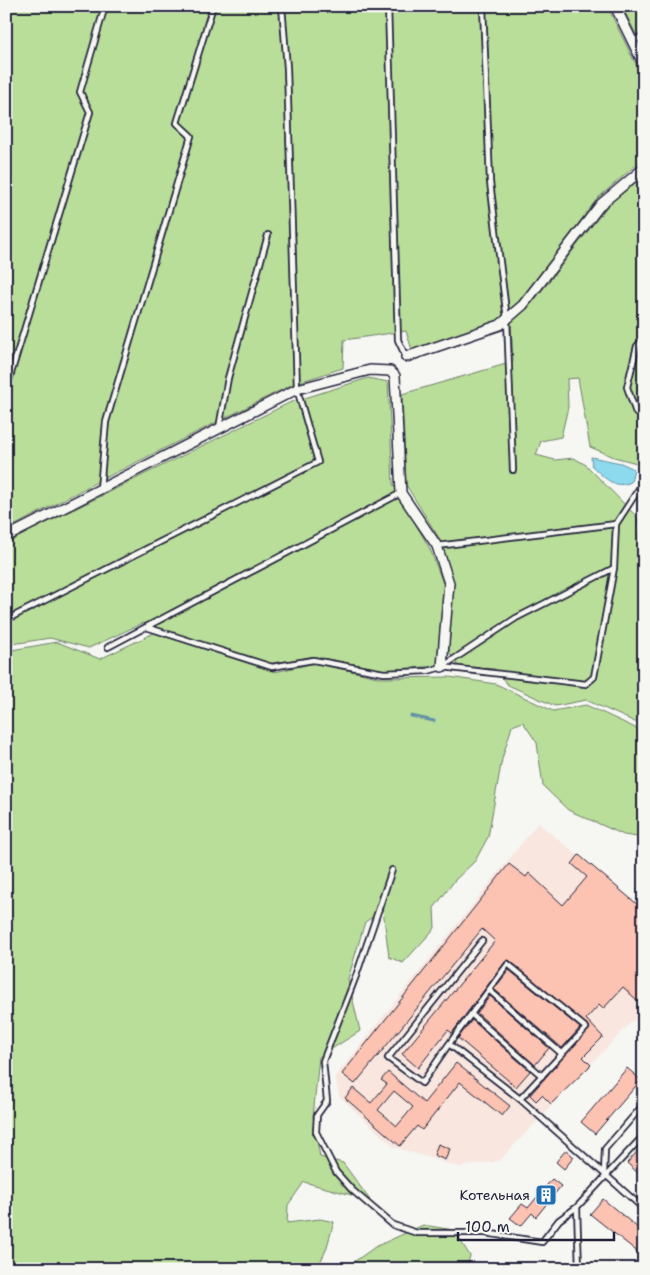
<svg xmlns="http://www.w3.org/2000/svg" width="650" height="1275" viewBox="0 0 650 1275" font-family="'Shantell Sans',sans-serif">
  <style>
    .built { fill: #f8e6df }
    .green { fill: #b9de99; stroke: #6e806a }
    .water { fill: #8dd9ed; stroke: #6290a6 }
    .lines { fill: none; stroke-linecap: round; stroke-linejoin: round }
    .stream { stroke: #6290a6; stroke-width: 3 }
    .building { fill: #fcc2b2; stroke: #22223b; fill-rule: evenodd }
    .service-casing { stroke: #22223b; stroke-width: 8 }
    .minor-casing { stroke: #22223b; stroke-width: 12 }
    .service { stroke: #f6f6f2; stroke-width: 4.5 }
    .minor { stroke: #f6f6f2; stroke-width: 9 }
    .labels { text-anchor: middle; stroke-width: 4; stroke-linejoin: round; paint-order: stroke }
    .poi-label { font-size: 14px; fill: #22223b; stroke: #f6f6f2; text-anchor: end }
  </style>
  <rect width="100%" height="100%" fill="#f6f6f2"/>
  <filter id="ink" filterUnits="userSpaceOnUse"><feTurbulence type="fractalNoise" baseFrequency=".02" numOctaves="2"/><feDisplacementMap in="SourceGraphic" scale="10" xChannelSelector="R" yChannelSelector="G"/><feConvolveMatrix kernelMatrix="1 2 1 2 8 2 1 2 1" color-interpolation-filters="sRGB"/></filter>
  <g filter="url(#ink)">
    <path class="built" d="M538,823l106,87v109l-12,2 -133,140 -40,6 -65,-20 -54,-50 -5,-20z"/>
    <path class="green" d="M6,6h601l37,75v77l-46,40 -79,103 -21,20 -86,29 -6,-19 -62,9 -1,28 -50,16 -200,100 -87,46z
      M622,6h22v44l-2,-3z
      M644,176v289l-30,-8 -24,-10 -12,-69 -11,1 1,28 -7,30 -20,4 -5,14 19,5 19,-2 12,7 51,52 7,55v154l-58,-26 -31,6 -47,-21 -13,-16 -37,-3 -9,-14 3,-68 -13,-46 -33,-53 -4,-91 111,-32 -2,-42 22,-18 76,-98z
      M368,378l20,4 5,102 37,65 14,37 -7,80 -53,4 -68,-13 -45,6 -128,-40 -54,25 -39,-10 -44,7v-102l283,-140z
      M154,633l121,39 40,-9 67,15 67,-1 47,7 57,27 33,-6 58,27v106l-20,-3 -56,-25 -25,-24 -6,-43 -14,-21 -11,4 -10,33 -14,78 -13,24 -20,19 -21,28 1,20 -32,35 -14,-6 -6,-47 -18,12 -17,57 12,52 -41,26 -6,60 7,40 23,6 27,37 -66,-18 -16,23 -1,18 33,-4 14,3 -8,28 -9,19h-311v-618l51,-9 43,17z
      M423,1225l31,5 16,26 -4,13h-122l31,-22z"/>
    <path class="water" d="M591,457l30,6 13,6 -3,13c-17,8 -27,-5 -39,-16z"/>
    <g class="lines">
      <path class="stream" d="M411,716l23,5"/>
    </g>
    <path class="building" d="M579,855l65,55v88l-5,4 -16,-15 -20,22 -4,-4 -13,14 17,18 -20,20 8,8 -40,39 -9,-9 -6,6 -6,-6 60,-68 -81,-67 -4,2 -53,71 -4,-3 -30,38 -16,-14 93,-113 -13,-12 -127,155 -13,-10 167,-210 17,13 3,-4 34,32 24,-28 -15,-13z
      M509,970l71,58 -18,20 -68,-59z
      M490,996l59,52 -14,17 -58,-52z
      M472,1020l58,51 -14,16 -58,-49z
      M456,1063l54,43 -8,10 -42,-34 -38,48 -5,-4 -17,20 -55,-48 8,-10 18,15 16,-19 -6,-4 7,-8 36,31zM394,1091l19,16 -16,19 -19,-16z
      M627,1068l14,12 -46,54 -14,-12z
      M438,1144l12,5 -5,11 -11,-5z
      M644,1144v27l-4,4 -13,-12z
      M566,1150l8,7 -10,12 -8,-7z
      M552,1179l9,7 -25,31 -4,-4 -11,13 -11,-8 12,-14 6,4z
      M603,1199l41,34v24l-54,-43z"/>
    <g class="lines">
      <g class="service-casing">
        <path id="service" d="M388,6l10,334 8,17
          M483,6l7,176 17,137 6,151
          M632,42l12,-7
          M644,339l-7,7 -10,41 9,26 8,1
          M6,390l84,-278 -10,-20 25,-86
          M219,428l9,-50 40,-143
          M100,489l6,-67 85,-286 -14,-13 36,-117
          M437,546l179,-22
          M6,620l312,-158 -21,-73 -10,-321 -5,-62
          M146,627l126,40 41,-7 71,13 44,-2 14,-4 74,-49 98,-50
          M108,647l293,-154
          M442,667l144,17 8,-7 20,-109 2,-44 28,-43
          M392,870l-36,106 -33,85 4,40 -10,14 -1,17 20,40 16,18 41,35 24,8h68l57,9 17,-22 18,-13
          M489,990l73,64
          M471,1014l71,62
          M449,1044l-27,39 -34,-25 94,-117
          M520,1099l66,-71 -78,-64 -59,80 71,55 124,110
          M604,1174l1,-25 39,-45
          M579,1269l-2,-62 67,-72"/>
      </g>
      <g class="minor-casing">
        <path id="minor" d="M615,6l29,59
          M406,357l94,-32 23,-20 78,-101 43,-36
          M6,537l291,-148 73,-19 20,1 5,5 6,117 36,53 12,37 -7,84"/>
      </g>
      <use href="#service" class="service"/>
      <use href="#minor" class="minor"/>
    </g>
  </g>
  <defs>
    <g id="building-square" transform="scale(1.125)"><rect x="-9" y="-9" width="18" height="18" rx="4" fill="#1f6fb2" stroke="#f6f6f2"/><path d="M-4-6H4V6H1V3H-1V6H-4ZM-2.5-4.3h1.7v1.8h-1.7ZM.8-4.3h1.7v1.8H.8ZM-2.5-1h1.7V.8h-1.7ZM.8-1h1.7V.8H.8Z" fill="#fff"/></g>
  </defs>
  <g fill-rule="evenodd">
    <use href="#building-square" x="546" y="1195"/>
  </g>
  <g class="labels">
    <g class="poi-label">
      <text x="530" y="1200">Котельная</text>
    </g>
  </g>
  <rect width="650" height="1275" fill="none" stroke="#f6f6f2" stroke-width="25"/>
  <rect x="12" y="12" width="625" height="1250" fill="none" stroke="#22223b" stroke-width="2" filter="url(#ink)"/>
  <path d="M458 1232v8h156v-8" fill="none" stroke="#22223b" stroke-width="2.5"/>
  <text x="465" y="1232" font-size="15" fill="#22223b" stroke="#f6f6f2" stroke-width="4" paint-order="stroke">100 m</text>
</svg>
